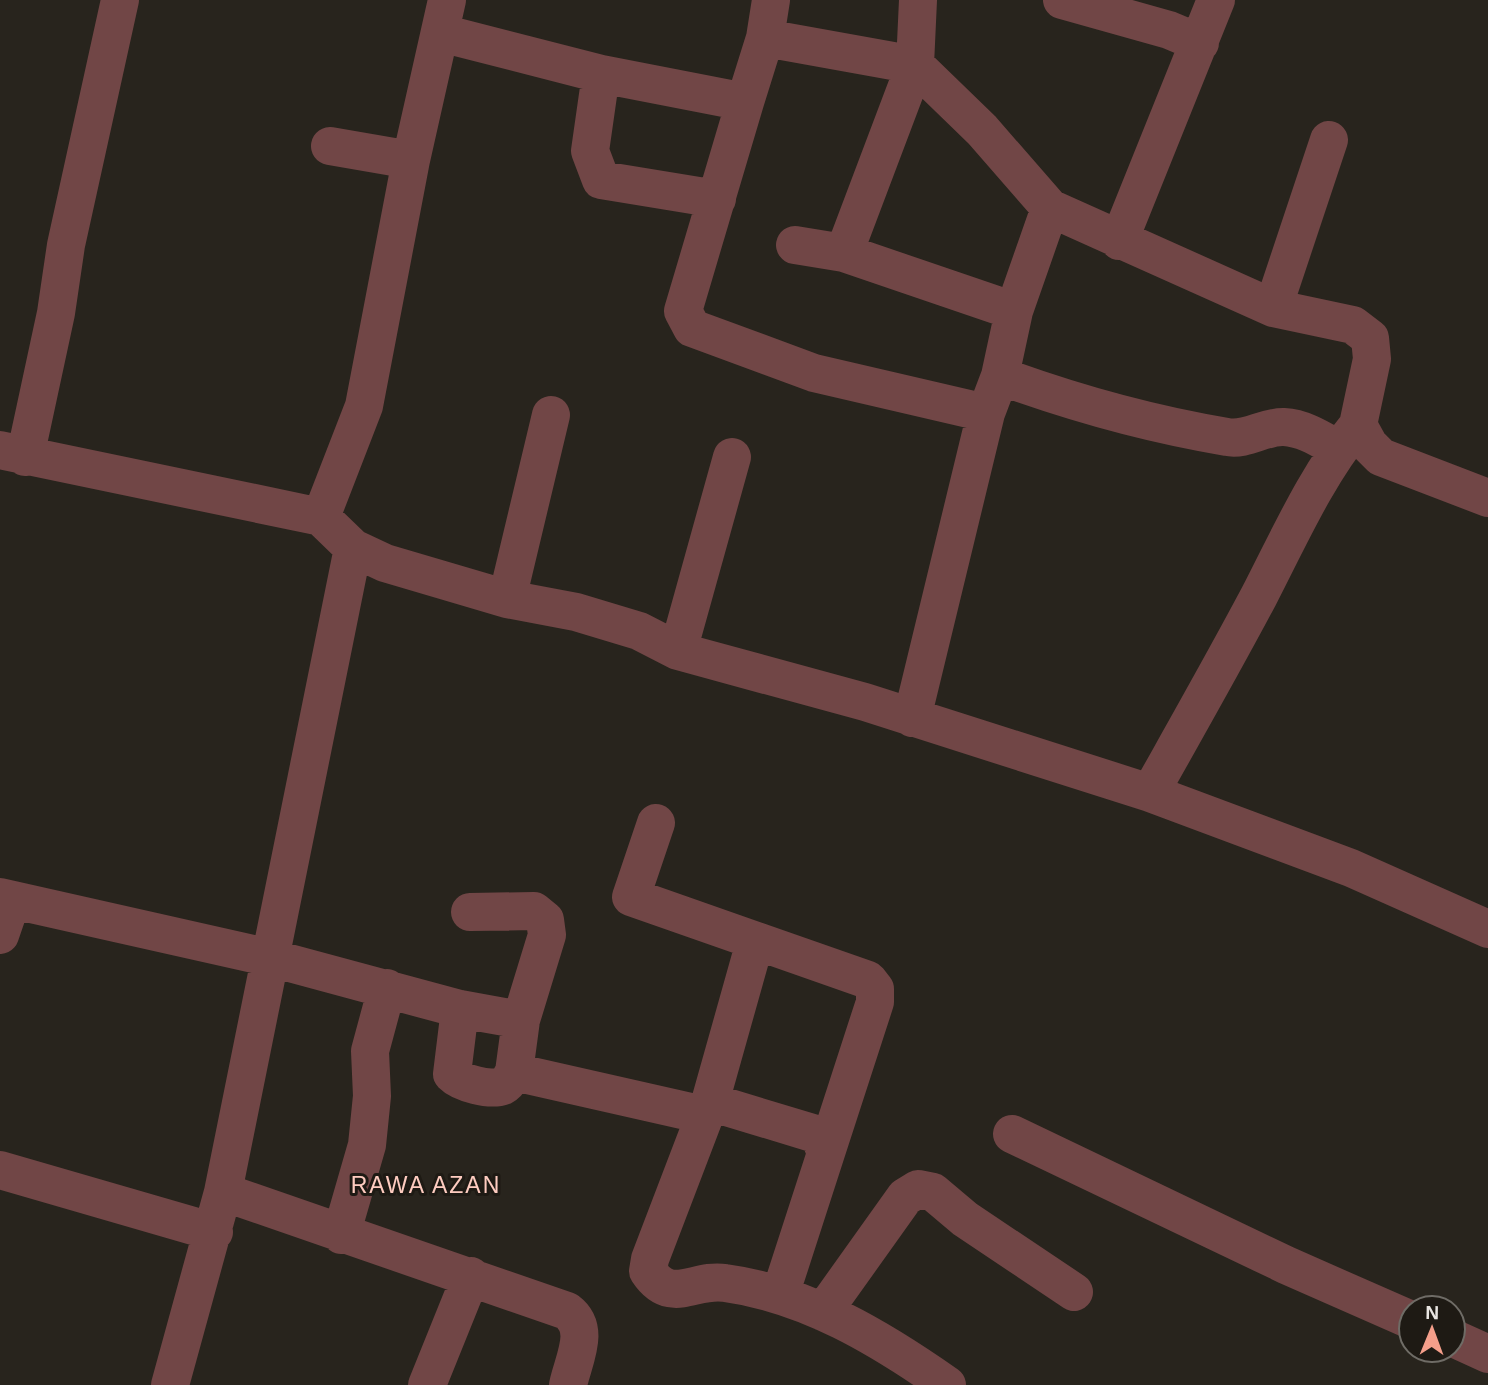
<svg xmlns="http://www.w3.org/2000/svg" width="1488" height="1385" viewBox="0 0 1488 1385" font-family="Helvetica,sans-serif">
  <style>
    .lines { fill: none; stroke-linecap: round; stroke-linejoin: round }
    .minor { stroke: #714646; stroke-width: 38 }
    .labels { text-anchor: middle; stroke-width: 6; stroke-linejoin: round; paint-order: stroke }
    .neighbourhood-label { font-size: 23px; letter-spacing: 2px; fill: #feccc0; stroke: #1e1a14 }
  </style>
  <rect width="100%" height="100%" fill="#28241d"/>
  <g class="lines">
    <path class="minor" d="M1062,0l107,30 31,13
      M441,33l160,41 144,28 20,-64 150,27 67,65 68,78 223,100 80,17 17,13 2,21 -14,66 11,20 12,12 107,41
      M765,38l6,-38
      M601,74l-11,77 11,29 116,19
      M745,102l-62,209 9,17 122,45 172,40
      M330,146l81,14
      M1119,241l97,-241
      M795,245l49,8 170,58
      M844,253l71,-188 3,-65
      M1273,308l56,-168
      M1000,376c74,27 149,48 227,61 19,4 38,-11 57,-10 20,1 38,13 54,22
      M0,450l321,67 43,-111 47,-246 36,-160
      M25,457l31,-144 10,-68 54,-245
      M321,517l32,31 32,15 122,36 69,13 63,19 39,20 187,51 285,91 201,75 137,61
      M507,599l44,-184
      M678,651l54,-194
      M912,718l74,-305 14,-37 14,-65 36,-103
      M1150,793c37,-66 74,-131 109,-197 30,-58 57,-120 99,-171
      M656,823l-25,74 237,83 7,9v13l-49,151
      M0,897l271,61 189,51 61,11
      M470,912l64,-1 11,9 2,15 -26,85 -7,52 190,43
      M0,935l12,-35
      M460,1009l-8,65c9,9 38,17 51,12 6,-3 8,-9 11,-14
      M710,1102l45,-160
      M1012,1134l274,131 125,55
      M0,1170l214,62
      M223,1192l344,119c24,18 7,47 1,74
      M341,1235l26,-90 5,-49 -2,-45 17,-63
      M780,1295l46,-142 -7,-18 -109,-33 -60,157 -2,12c23,35 46,7 77,12 82,11 155,55 222,102
      M823,1312l82,-115 13,-8 15,3 32,27 109,73
      M1453,1338l35,16
      M170,1385l53,-193 130,-644
      M427,1385l44,-109"/>
  </g>
  <g class="labels">
    <g class="neighbourhood-label">
      <text x="426" y="1193">RAWA AZAN</text>
    </g>
  </g>
  <g transform="translate(1432 1329) rotate(1)"><circle r="33" fill="#1e1a14" stroke="#6f6c66" stroke-width="2"/>
  <path d="M0-5L12 26L0 18L-12 26Z" fill="#f49e8a"/>
  <text y="-10" font-size="19" font-weight="bold" text-anchor="middle" fill="#e9e6e2">N</text>
  </g>
</svg>
